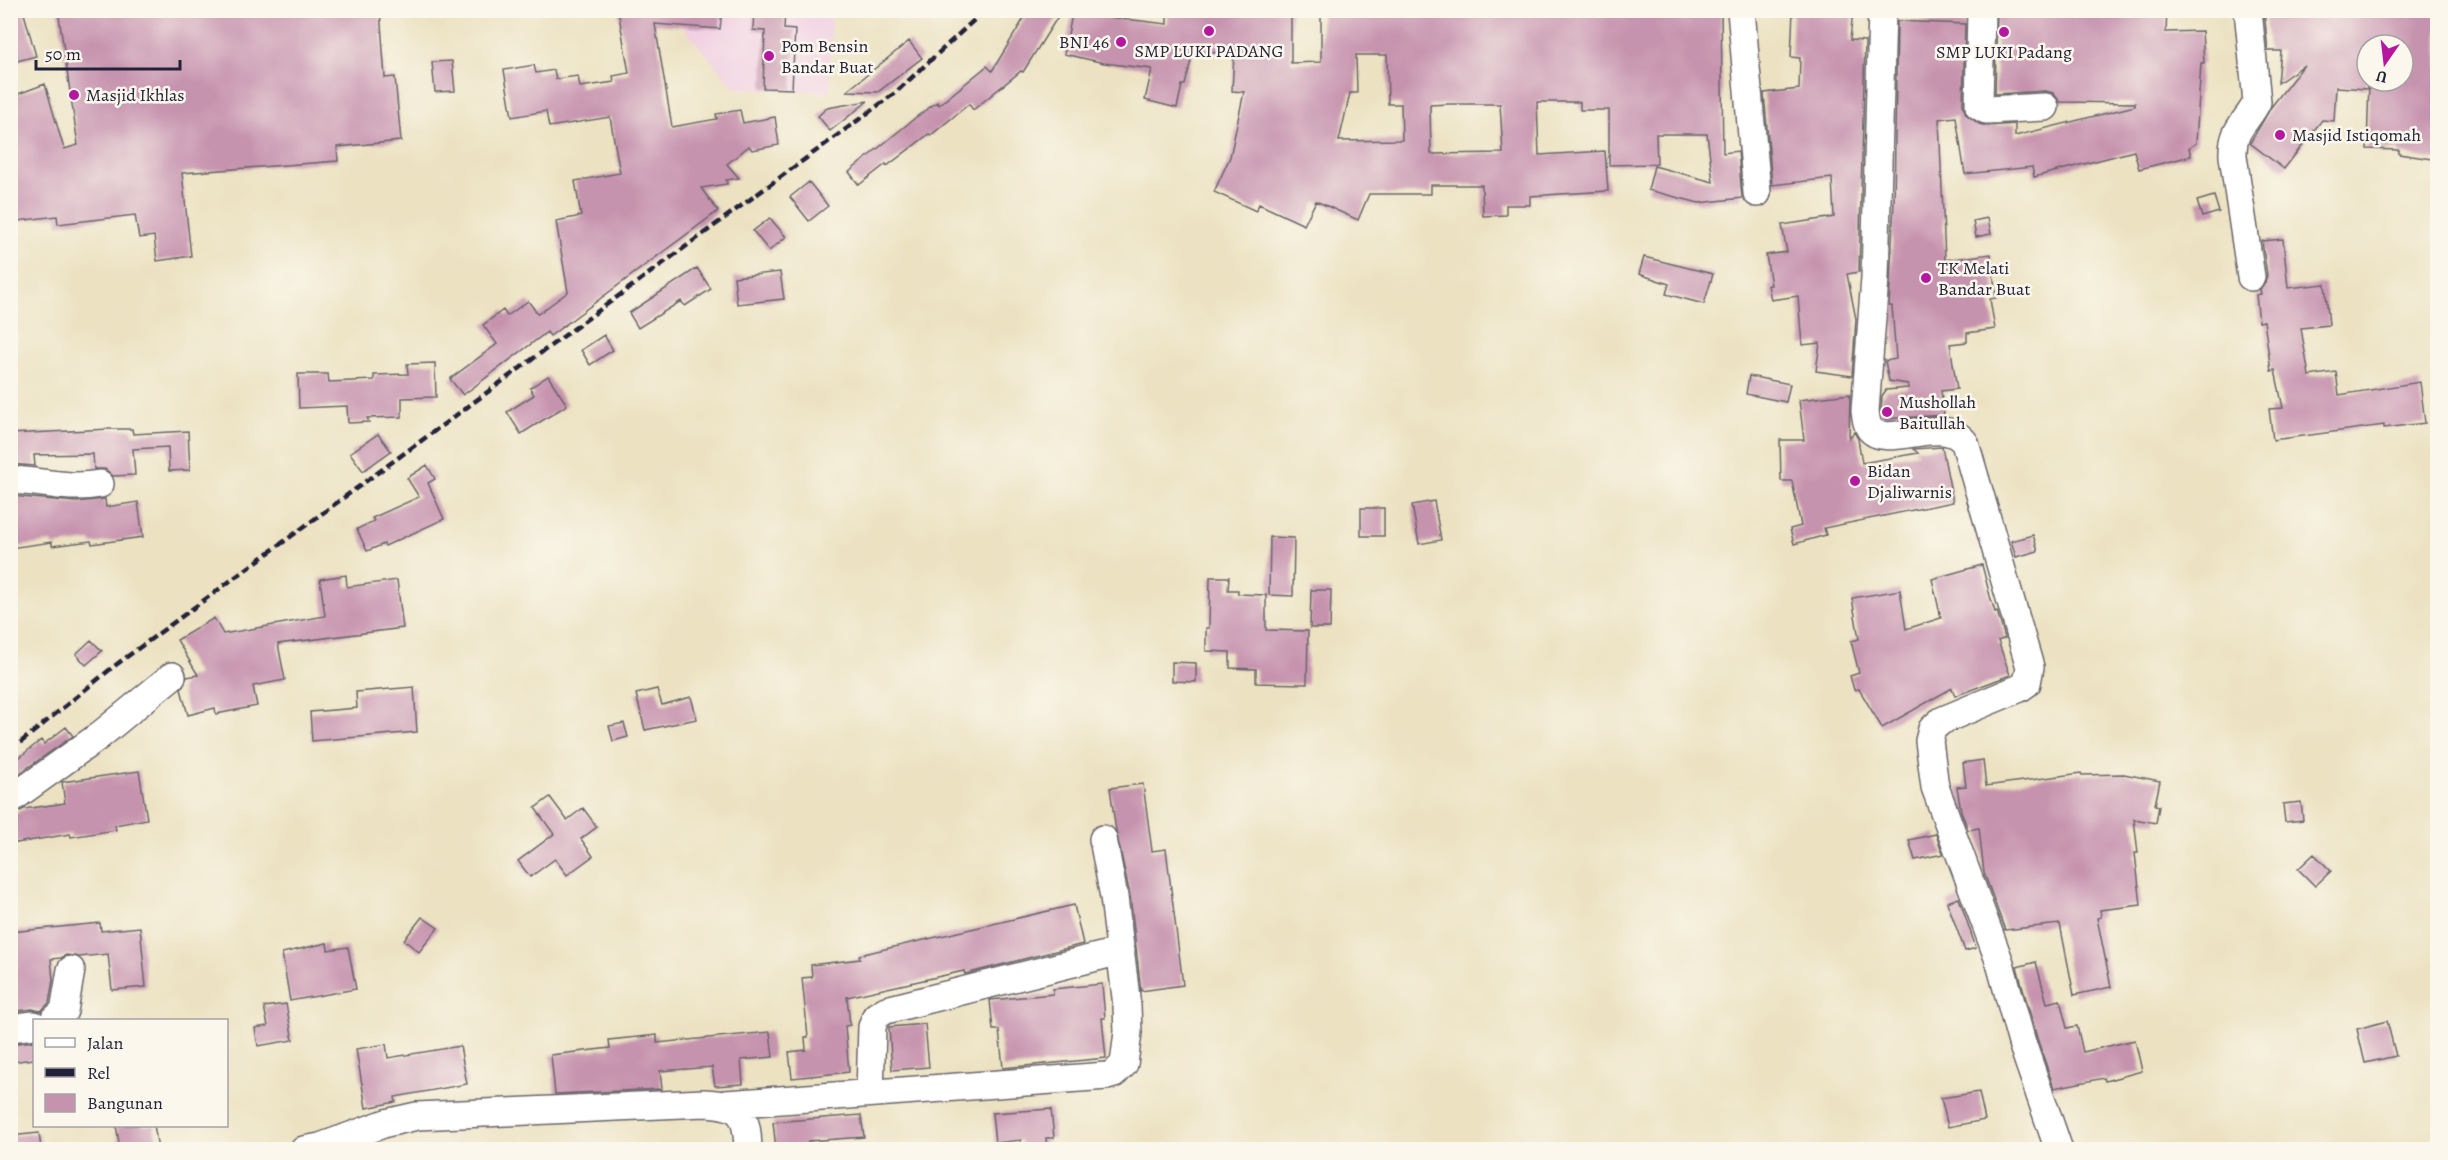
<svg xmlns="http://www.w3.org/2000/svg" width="2448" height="1160" viewBox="0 0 2448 1160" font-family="Alegreya,serif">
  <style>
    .built { fill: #f1d0e3 }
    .building { fill: #c693ae; fill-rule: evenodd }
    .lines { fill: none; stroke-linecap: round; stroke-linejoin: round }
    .minor-casing { stroke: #69656a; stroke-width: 30 }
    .minor { stroke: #fff; stroke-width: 27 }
    .rail { stroke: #22223b; stroke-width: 4.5; stroke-dasharray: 9 4.5; stroke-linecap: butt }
    .poi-dot { fill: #b5179e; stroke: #fbf7ec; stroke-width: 2 }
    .labels { text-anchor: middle; stroke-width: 5; stroke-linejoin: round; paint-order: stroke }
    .poi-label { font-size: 18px; fill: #22223b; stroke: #fbf7ec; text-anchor: start }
  </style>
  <rect width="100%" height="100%" fill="#fbf7ec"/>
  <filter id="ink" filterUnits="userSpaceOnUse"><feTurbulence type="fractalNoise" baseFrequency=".0167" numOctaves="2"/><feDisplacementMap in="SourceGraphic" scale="12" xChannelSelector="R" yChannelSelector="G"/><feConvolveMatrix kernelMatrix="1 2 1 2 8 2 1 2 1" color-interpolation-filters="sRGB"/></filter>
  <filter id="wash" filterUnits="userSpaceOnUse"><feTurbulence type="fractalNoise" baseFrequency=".008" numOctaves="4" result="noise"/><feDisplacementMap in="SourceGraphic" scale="24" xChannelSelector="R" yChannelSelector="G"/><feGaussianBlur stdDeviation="1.35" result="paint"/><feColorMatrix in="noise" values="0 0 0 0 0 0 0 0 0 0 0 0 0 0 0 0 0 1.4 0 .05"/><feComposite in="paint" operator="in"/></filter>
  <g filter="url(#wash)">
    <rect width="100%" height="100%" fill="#ece2c2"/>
    <path class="built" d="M681,11h150l-1,81 -95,-4 -54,-63z"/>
    <g id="blocks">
      <path class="building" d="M10,10h13l13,46 -26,7z
        M58,10h322l5,68 10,-1 6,64 -64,6 1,14 -156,12 9,83 -34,5 -3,-25 -15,2 -4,-23 -77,9 -1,-8 -47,6v-125l35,-13 19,65 14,-4z
        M618,10h104l-2,19 -65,-5 17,103 45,-8 -1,-5 24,-4 3,13 32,-6 4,28 -27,5 -3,-4 -22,18 12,14 -13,2 1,4 -26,4 17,23 -168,125 -3,-4 -84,63 -13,-16 47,-35 -14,-19 20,-15 4,6 21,-15 10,13 30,-22 -12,-71 25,-5 -6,-35 45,-8 -10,-56 -61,10 -3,-16 -34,6 -8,-47 30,-5 2,8 18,-3 2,9 22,-3 2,11 34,-5 -1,-6 16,-3z
        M754,10h31l-1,19 11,1 -3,59 -29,-1 2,-57 -12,-1z
        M1029,10h33l-39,62 -2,-1 -48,39 -4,-6 -38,31 -2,-1 -42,32 -1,-2 -27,21 -10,-13 66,-54 22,-16 2,3 48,-39 5,5z
        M1073,10h37l-2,7 59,7v-14h124v53l30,-1v-52h400l2,143 15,-2 4,47 -43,5 -51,-13 6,-24 59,16 -6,-48h-51l1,30 -48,1v-55h-29v-8h-43l2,53 66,-4 3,40 -78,5v9h-24v10l-23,1 -1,-31h-51v9h-62l-11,26 -42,-19 -12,24 -45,-21 -3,7 -42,-19 16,-35 14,-65 -12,-1 2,-38 -41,-1 -8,33h-3l-5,23 -32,-8 7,-31 -48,-6 -40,-9zM1356,55h31l1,49h13l1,36 -63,1 11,-48h7zM1448,104h52l3,49 -72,1 -1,-49z
        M1793,10h60l-3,30 15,1 -6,231 -12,2 9,45 -4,57 -36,-5 4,-28 -18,2 -4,-49 -27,4 -3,-15h3l-5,-30 21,-3 -5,-27 52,-8 -2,-39 -60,7 -8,-92 35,-4 1,-31 -9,-1z
        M1997,10h170l-1,22 36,-1 2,32h-3l-5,80 -7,5 2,8 -52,13 -5,-18 -100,26 -2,-10 -67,7 -9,-57 -17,2 6,141 46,-6 5,44 -6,1 5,30 -28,4v9l-17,2 7,45 -16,2 3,24 -60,4 -3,-9 1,-14 4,-6 22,-2v-4l-19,-3 -4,-20 11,-2 -4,-53h-3l5,-106 3,-179 68,3 -2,82 3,8 13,10 8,2 28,-2v12l120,-30v-3l-75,-1 -7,-9 -8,-2 -50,3z
        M2264,10h174v150l-39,-6v-4l-32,-1 2,-68h34v-36h-36v44l-31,-2 -2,34 -12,-1 -38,49 -34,-26 21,-36 33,-42 -26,18 3,-32h-13z
        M909,41l13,17 -44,34 -31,-1z
        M452,61l3,30 -20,1 -3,-30z
        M868,101l-38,30 -12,-15 9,-8z
        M809,182l19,24 -19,15 -19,-24z
        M2214,196l5,16 -17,5 -5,-16z
        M770,218l16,19 -17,14 -16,-20z
        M1988,218l3,16 -15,3 -3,-16z
        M2283,239l5,49 37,-4 4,41 -28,3 8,48 27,-4 3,23 81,-13 5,41 -41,5v-3l-111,15 -4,-31 14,-1 -8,-38 -4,1 -7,-50 -5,1 -3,-27 5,-1 -1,-4 5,-7 2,-8 -5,-34z
        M1644,257l69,17 -9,30 -38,-10 3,-10 -30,-10z
        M697,268l14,21 -26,17 -4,-5 -43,27 -9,-15z
        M780,272l4,27 -47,5 -3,-27z
        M604,335l9,15 -23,15 -9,-15z
        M435,363l1,34 -34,1v19l-35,1 2,4 -21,1 -1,-17 -48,2 -1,-34h30l1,8 45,-2v-5l34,-1 -1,-10z
        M548,376l19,29 -46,29 -14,-22 27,-17 -4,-7z
        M1749,376l41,8 -4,18 -40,-8z
        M1850,394l-1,44 5,-6 4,7 4,24 56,-10 -5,-4 29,-2 11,55 -129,26 2,7 -32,9 -4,-15 11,-3 -9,-45h-11l-1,-41h24l-5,-40z
        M110,429h22l1,5 55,-3 2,39 -21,1 -1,-24 -35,2 2,26 -22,1 -8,-7h-11l-1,-15 -59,1 1,11 -25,-2v-30z
        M378,434l13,17 -28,20 -13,-18z
        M427,465l8,14 -7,4 16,36 -59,27 -1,-2 -17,7 -10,-22 17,-8 -2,-3 47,-21 -12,-19z
        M10,496l66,6 29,-3 1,8 32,-5 5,35 -51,7 -1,-3 -39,5v-4l-42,6z
        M1434,501l7,39 -22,4 -7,-39z
        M1361,508h23v28h-23z
        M2033,535l5,16 -22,6 -5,-16z
        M1270,537l24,1 -1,58 -24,-1z
        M1982,565l8,31 5,16 2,-1 8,27 -7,3 12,34 -55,21 -3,-8 -70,40 -23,-39 -5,1 -4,-14 9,-3 -8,-32 8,-2 -7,-41 48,-8 6,39 35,-11 -9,-39z
        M346,575l1,12 50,-7 6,48 -125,16 7,36 -32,6 4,20 -41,8 -1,-6 -27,7 -7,-26 6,-12 11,-2 -21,-35 37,-22 9,16 102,-18 -5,-37z
        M1210,577h19l-1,13h10v4l28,1v35l42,1 -1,53 -51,-1v-14l-26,-1v-16l-24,-1v-23h3z
        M1311,590h20l-1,38h-20z
        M91,640l11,11 -16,14 -10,-11z
        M1172,662l24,1v19l-24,-1z
        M414,687l3,45 -105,9 -2,-29 47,-4 -1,-16z
        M657,689l5,16 29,-8 6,22 -52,11 -9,-36z
        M624,723l4,14 -15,4 -4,-15z
        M66,727l7,9 -63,44v-15l31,-25 3,4z
        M1983,760l3,26 95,-13 1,2 42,-1 36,7 -5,24 4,1 -3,17 -22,-4 4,34h-3l6,52 -41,5 1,7 -4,1 14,69 -37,8 -14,-71 -55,6 -21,-57 -5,-45 -11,2 -7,-19 -4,-24 9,-1 -3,-23z
        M139,771l8,48 -32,6 1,5 -45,7 -1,-3 -60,10v-28l14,-7 41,-6 -3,-21z
        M1143,784l9,67 14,-2 17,136 -42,6 -11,-96 -14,-64 -6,-43z
        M550,797l17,23 16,-12 14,19 -16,12 12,17 -26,19 -12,-16 -25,18 -12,-16 36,-27 -19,-26z
        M2301,802l2,18 -18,2 -2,-18z
        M1936,834l7,20 -28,6 -6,-20z
        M2314,854l17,17 -16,15 -17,-17z
        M1959,898l17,50 -11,3 -18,-49z
        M1074,905l9,39 -118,30 -1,-3 -117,26 3,28 -5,1 4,46 -57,6 -3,-26 17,-2 -1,-13h3l-6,-59 10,-1 -1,-12 49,-6 -1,-4z
        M422,917l16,11 -19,24 -15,-12z
        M100,923l1,8 39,-4 6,60 -34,3 -4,-36 -29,3 -13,-2 -5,3 -10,1 2,21 -4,23 -8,8 -9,-2 -22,3v-80z
        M327,943l1,7 20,-3 8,42 -66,12 -8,-48z
        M2036,962l11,41 13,-3 7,28 10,-2 6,26 52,-12 7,31 -37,10 -1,-3 -50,10 -17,-50 -20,-71z
        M1102,984l3,34h-3l4,40 -103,10 -4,-38h-6l-3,-30 63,-6v-5z
        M286,1004l7,36 -35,6 -3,-18 13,-2 -4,-19z
        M2387,1021l9,35 -31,7 -8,-34z
        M925,1024l4,43 -37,3 -3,-43z
        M770,1032l3,25 -32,3 2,24 -28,2 -3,-19 -52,4 2,18 -107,5 -4,-39 59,-7 -1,-8 48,-5v8z
        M34,1041v18l-24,3v-18z
        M386,1044l2,14 72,-12 7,38 -72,13 1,5 -30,6 -10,-59z
        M1979,1092l6,28 -37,7 -7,-29z
        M1051,1109l3,29h-8l1,11h-25l-1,-9 -26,3 -3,-30z
        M861,1115l3,22 -56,4 1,8h-33l-3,-27z
        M116,1125h38l4,24h-38z
        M39,1133l2,16h-31v-13z"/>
    </g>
  </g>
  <g filter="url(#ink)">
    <use href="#blocks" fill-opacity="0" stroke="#69656a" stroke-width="1.5"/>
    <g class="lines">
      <g class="minor-casing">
        <path id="minor" d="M1741,10l16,183
          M1882,10l-7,268 -10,133c1,6 1,13 5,18 17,21 74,-16 95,14l65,224 -3,16 -7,5 -79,33 -9,8 -3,12 6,46 65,176 22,80 37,107
          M1981,10l-2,96 7,4 59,-3
          M2248,10l9,92c-11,22 -25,26 -24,54l18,121
          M10,480c33,1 57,10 90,4
          M10,800l89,-64 73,-60
          M54,1020l10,-9 7,-41
          M10,1028l24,-3
          M870,1093l2,-66 4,-11 10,-6 235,-59
          M726,1104l381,-28 7,-2 10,-10 4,-32 -1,-26 -13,-109 -11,-58
          M304,1150l16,-3 66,-24 31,-7 287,-13c37,2 43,9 44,47"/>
      </g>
      <use href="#minor" class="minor"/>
      <path class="rail" d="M10,751l103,-84 782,-574 90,-83"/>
    </g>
  </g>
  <g class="poi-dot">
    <circle cx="1209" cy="31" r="6"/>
    <circle cx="2004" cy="32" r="6"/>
    <circle cx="1121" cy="42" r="6"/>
    <circle cx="769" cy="56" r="6"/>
    <circle cx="74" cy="95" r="6"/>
    <circle cx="2280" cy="135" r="6"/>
    <circle cx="1926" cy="278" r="6"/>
    <circle cx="1887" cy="412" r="6"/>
    <circle cx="1855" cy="481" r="6"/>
  </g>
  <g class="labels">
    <g class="poi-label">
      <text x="1109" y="48" text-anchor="end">BNI 46</text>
      <text x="781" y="52">Pom Bensin<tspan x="781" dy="21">Bandar Buat</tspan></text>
      <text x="1209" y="57" text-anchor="middle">SMP LUKI PADANG</text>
      <text x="2004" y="58" text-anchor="middle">SMP LUKI Padang</text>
      <text x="86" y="101">Masjid Ikhlas</text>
      <text x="2292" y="141">Masjid Istiqomah</text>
      <text x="1938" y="274">TK Melati<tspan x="1938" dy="21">Bandar Buat</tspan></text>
      <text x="1899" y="408">Mushollah<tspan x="1899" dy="21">Baitullah</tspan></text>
      <text x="1867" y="477">Bidan<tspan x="1867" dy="21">Djaliwarnis</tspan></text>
    </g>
  </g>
  <rect width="2448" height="1160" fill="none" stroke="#fbf7ec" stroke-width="36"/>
  <rect x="33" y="1019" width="195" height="108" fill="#fbf7ec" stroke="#a4a2a5" stroke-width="1.5"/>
  <rect x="45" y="1038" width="30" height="9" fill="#ffffff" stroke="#a4a2a5" stroke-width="1.5"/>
  <text x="87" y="1049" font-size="18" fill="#22223b">Jalan</text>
  <rect x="45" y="1068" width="30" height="9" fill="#22223b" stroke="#a4a2a5" stroke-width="1.5"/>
  <text x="87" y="1079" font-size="18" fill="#22223b">Rel</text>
  <rect x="45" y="1094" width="30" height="18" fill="#c693ae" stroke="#a4a2a5" stroke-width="1.5"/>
  <text x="87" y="1109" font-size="18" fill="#22223b">Bangunan</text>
  <g transform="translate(2385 63) rotate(194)"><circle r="28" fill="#fbf7ec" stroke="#a4a2a5" stroke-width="1.5"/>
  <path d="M0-4.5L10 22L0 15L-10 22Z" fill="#b5179e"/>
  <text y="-9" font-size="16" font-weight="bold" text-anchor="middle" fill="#22223b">U</text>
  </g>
  <path d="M36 60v9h144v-9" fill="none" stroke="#22223b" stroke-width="3"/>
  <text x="45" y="60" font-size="18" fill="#22223b" stroke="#fbf7ec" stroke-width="4.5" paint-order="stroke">50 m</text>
</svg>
